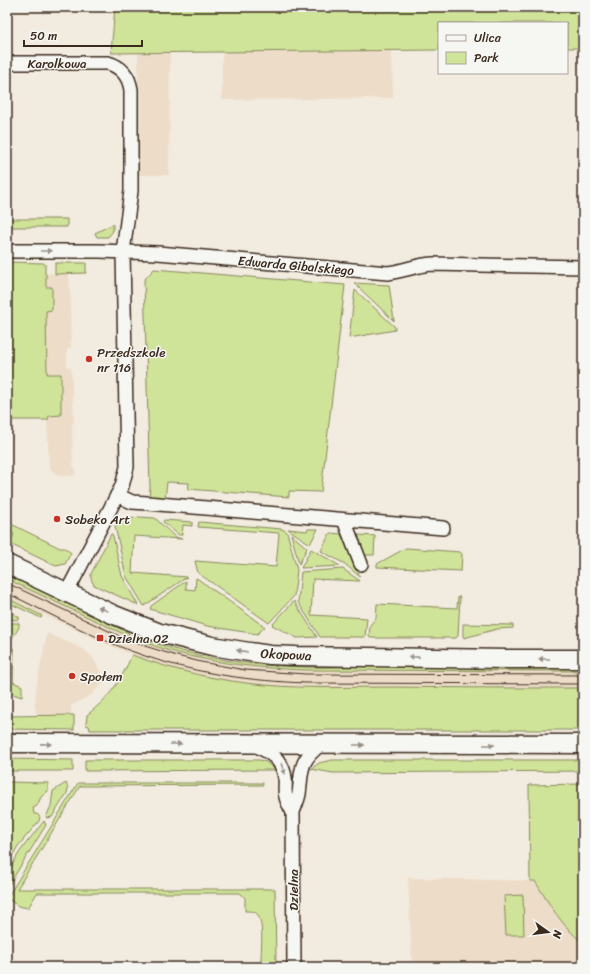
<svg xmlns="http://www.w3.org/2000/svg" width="590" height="974" viewBox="0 0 590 974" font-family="Sriracha,sans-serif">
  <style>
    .built { fill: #edddc8 }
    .green { fill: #d0e499; stroke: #86875c }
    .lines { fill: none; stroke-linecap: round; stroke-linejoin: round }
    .minor-casing { stroke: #3b2a1e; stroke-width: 16 }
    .secondary-casing { stroke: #3b2a1e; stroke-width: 21 }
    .minor { stroke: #f6f6f2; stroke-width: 13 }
    .secondary { stroke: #f6f6f2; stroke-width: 18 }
    .tram { stroke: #3b2a1e; stroke-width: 1 }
    .oneway { fill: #989088 }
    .poi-dot { fill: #c8321e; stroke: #f6f6f2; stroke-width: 1.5 }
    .labels { text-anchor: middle; stroke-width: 3; stroke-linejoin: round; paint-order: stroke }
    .street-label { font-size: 13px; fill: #3b2a1e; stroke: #f6f6f2 }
    .poi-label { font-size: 13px; fill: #3b2a1e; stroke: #f6f6f2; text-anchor: start }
  </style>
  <rect width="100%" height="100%" fill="#f2ebdf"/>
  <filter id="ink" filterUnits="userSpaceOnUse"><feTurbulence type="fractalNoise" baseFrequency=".025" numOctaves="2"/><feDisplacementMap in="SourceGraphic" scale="8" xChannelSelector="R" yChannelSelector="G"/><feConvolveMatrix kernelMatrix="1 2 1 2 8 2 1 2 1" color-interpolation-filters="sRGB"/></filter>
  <g filter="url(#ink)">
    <path class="built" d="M392,50l1,48 -171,2v-48z
      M138,53h32l-1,122h-31z
      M69,273l2,34h-1l1,41 -4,1v18h4l3,56 -2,1 1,43h2v8l-13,1 -8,-3 -5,-7 -2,-46h-40v-145z
      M7,579l126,59 51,17 37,7 43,6 42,2 277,1v17l-268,-1 -51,-2 -50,-7 -44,-10 -21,-7 -38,-15 -68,-32 -1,2 -35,-18z
      M47,633l38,17 8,8 11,20v4l-13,13 -20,11v10l-33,1 -3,-10 1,-19z
      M408,878l127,3 19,31 22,25 7,6v24h-171z"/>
    <path class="green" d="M115,7h468v41h-16v-25h-128v27l-328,3z
      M7,219h60v8h-60z
      M113,224v7l-5,6h-11l-2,-4z
      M7,262l36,1 2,1v10h1v13h6v23l-6,1 1,63h14v41l-12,1 -1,4h-41z
      M56,263h30v10l-31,1v-9z
      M154,269l191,16 -24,207 -32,-1v6l-13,-1 -88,-7 1,-6 -22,-1 -2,17 -16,-1 1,-11 -6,-207z
      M354,283l35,2 5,36z
      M355,290l40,37v3l-46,8z
      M139,517l16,1 20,19 7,2 -48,-3 -2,37 55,4 -43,29 -18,-30 -11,-50 8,-6z
      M164,520l28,2v4l-9,-1 -1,10h-3l-16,-13z
      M7,522l53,26h5l6,5 -6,11 -9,2 -46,-22 4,-10 -4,-2 -3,7z
      M199,522l83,7 5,3 10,38 -3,26 -25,27 -71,-50 -3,-12 81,6 3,-34 -81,-6z
      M288,529l19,2 1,-2h10l-8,15z
      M330,533l11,1 19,43 -15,-13 -24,-13z
      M111,534h1l1,2 9,40 16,29 -44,-20 -3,-6v-5z
      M291,534l16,14 -8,16z
      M358,535l17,1 -1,19h-11l-6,-16z
      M406,548l54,4 2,2 -1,17 -84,-4v-3z
      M311,549l29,17 -39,2z
      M343,569l17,12 -47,-2 -2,36 56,3 -2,19h-45l-22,-35 3,-30z
      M7,575l122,58 -1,3 -121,-57z
      M196,578l2,1 67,48 -8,7 -50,-8 -57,-17 1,-3 35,-25v8l9,1z
      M458,597h2l-2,39 -2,2h-85l-2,-1 1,-12 6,-7 1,-14 80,4z
      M7,598l35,18 -1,2 -34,-16z
      M294,601l23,36 -20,1 -25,-13z
      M7,610l12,7v3l-12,-1z
      M7,623h12c1,7 -4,9 -7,15 -1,3 -1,7 -1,10l3,1 -1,33 9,4v11l-15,-5z
      M463,624l50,1v3l-16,1 -33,9 -1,-2z
      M139,637c52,21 111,29 166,30 24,1 48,-1 73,-1 68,1 137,1 205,2v3l-277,-1c-57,-2 -114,-9 -168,-30z
      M132,655c43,16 87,26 133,30 43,4 87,2 130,2 63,1 125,1 188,1v42h-493l-1,-4 -3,-1 1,-10c24,-19 33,-33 45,-60z
      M74,715v15l-67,-1v-13z
      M7,759l66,1v11h-66z
      M85,760h175l6,2 10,8 -191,1z
      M332,760h251v11l-250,2 -22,-4 8,-6z
      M7,782l41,1v8l-7,6 -4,9 -4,2 1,6h3l3,3 -1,4 -21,25 -11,19z
      M66,783l2,5 -1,5 -15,24 -5,1 -1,-1 5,-11 2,-15z
      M78,783h185v2l-183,1 -63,103h258l1,78h-15c-1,-12 5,-48 -6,-55 -3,-1 -7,-1 -10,-1v-13l-5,-5h-203l-9,15 -10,-2 -11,-8z
      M583,784v159c-21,-17 -34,-39 -48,-62h-5l-1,-96z
      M44,821l2,4 -39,63c0,-27 22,-47 37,-67z
      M523,895l1,40h-18l-2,-39z"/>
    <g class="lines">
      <g class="minor-casing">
        <path id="minor" d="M7,63h101c14,4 21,13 23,27v101l-8,61 4,215 -5,19 -55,106
          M7,251h92l59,2 230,20c15,-2 29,-8 44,-9l151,3
          M117,495l15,7 15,1 296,25
          M344,520l17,44
          M255,745c15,7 28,15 30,33 1,7 -1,13 1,19 1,5 4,10 7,15
          M294,967l-1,-155c2,-6 5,-12 6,-18 3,-24 0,-33 21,-49"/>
      </g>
      <g class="secondary-casing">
        <path id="secondary" d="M7,564l105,50 48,19 52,13 31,5 27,4 26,1 212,3h75
          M7,743l576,1"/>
      </g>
      <use href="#minor" class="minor"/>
      <use href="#secondary" class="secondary"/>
      <path class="tram" d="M7,583l125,59 45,14 24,6 44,8 61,4 277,1
        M7,593c46,22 92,48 141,64 51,17 104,24 158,26l277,1"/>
    </g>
    <defs><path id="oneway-solid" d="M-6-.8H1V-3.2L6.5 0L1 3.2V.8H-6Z"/></defs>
    <g class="oneway">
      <use href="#oneway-solid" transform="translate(46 251)"/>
      <use href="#oneway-solid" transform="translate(103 609) rotate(-154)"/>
      <use href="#oneway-solid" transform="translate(242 651) rotate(-171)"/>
      <use href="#oneway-solid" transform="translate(414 657) rotate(-179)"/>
      <use href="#oneway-solid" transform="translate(544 659) rotate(180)"/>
      <use href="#oneway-solid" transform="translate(46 744) rotate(1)"/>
      <use href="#oneway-solid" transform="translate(176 744)"/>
      <use href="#oneway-solid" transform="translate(359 745)"/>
      <use href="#oneway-solid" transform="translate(489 745)"/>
      <use href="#oneway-solid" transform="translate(283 769) rotate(71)"/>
    </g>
  </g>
  <g class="poi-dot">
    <circle cx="89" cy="359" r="4"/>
    <circle cx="57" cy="519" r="4"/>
    <rect x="96" y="634" width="8" height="8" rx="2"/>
    <circle cx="72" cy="676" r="4"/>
  </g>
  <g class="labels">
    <g class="street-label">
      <text x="57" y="68">Karolkowa</text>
      <text transform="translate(296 265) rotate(5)" y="5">Edwarda Gibalskiego</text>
      <text transform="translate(286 654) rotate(3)" y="5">Okopowa</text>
      <text transform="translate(293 890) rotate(-90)" y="5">Dzielna</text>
    </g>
    <g class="poi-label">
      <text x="97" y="357">Przedszkole<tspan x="97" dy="15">nr 116</tspan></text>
      <text x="65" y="524">Sobeko Art</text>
      <text x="108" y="643">Dzielna 02</text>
      <text x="80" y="681">Społem</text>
    </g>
  </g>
  <rect width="590" height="974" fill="none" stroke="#f6f6f2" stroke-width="24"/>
  <rect x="12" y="12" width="566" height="950" fill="none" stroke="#3b2a1e" stroke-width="1.5" filter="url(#ink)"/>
  <rect x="438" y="22" width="130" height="52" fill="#f6f6f2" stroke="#aba49d"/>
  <rect x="446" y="35" width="20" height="6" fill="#f6f6f2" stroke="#aba49d"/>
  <text x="474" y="42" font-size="12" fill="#3b2a1e">Ulica</text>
  <rect x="446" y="52" width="20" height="12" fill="#d0e499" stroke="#aba49d"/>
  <text x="474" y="62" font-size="12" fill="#3b2a1e">Park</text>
  <g transform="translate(548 932) rotate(104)" stroke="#f6f6f2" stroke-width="3" paint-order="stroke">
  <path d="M0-3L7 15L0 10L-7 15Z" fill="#3b2a1e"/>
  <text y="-6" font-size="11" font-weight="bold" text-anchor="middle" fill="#3b2a1e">N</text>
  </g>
  <path d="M24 40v6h118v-6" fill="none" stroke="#3b2a1e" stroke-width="2"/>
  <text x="30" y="40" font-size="12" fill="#3b2a1e" stroke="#f6f6f2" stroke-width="3" paint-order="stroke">50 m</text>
</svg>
